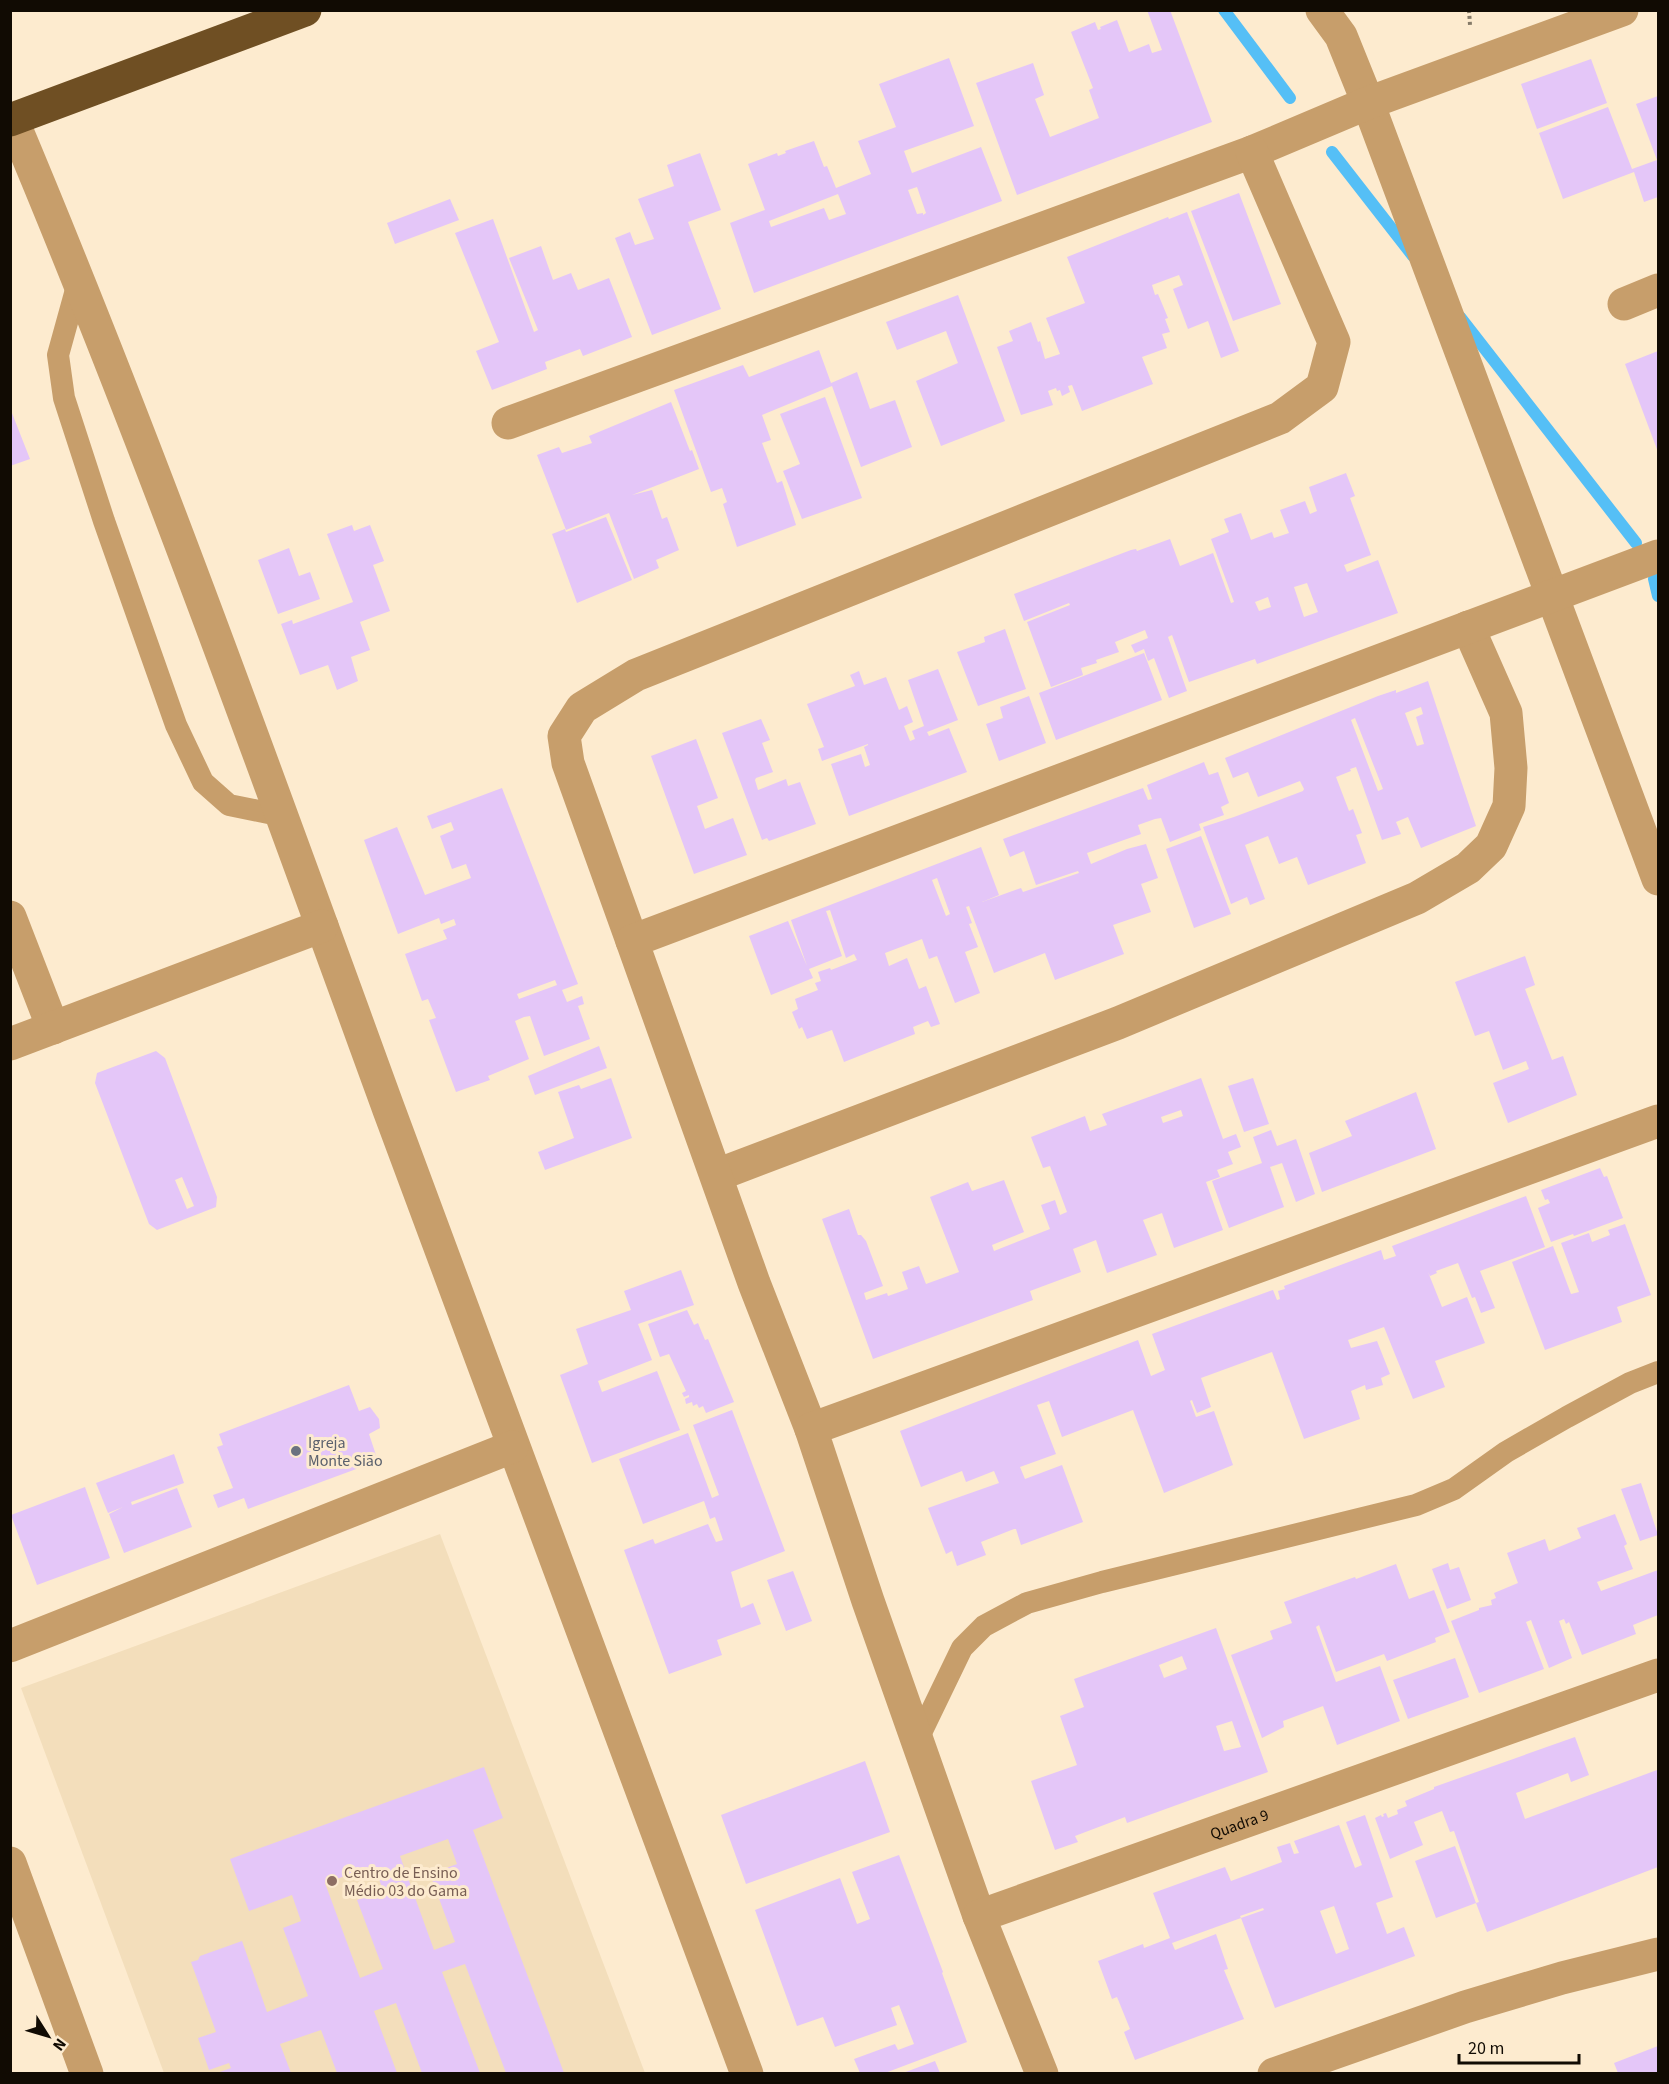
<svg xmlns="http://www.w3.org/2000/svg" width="1669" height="2084" viewBox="0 0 1669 2084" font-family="'Source Sans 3',sans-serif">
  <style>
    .built { fill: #f3debb }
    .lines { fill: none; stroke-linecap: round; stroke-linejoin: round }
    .stream { stroke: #55bff6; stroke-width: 12 }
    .building { fill: #e4c6f8; fill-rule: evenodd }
    .path { stroke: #857a68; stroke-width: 4; stroke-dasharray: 3 3; stroke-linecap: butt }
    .lane { stroke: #c79e6b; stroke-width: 22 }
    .street { stroke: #c79e6b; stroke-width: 33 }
    .highway { stroke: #6f4f23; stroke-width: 33 }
    .worship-dot { fill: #6b7280; stroke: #fdebcf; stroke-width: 2 }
    .education-dot { fill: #8d6e63; stroke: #fdebcf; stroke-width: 2 }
    .labels { text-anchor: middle; stroke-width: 6; stroke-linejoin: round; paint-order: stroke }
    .worship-label { font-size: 16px; fill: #5b616d; stroke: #fdebcf; text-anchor: start }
    .street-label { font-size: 16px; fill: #110b03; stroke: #fdebcf }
    .education-label { font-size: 16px; fill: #785e54; stroke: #fdebcf; text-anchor: start }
  </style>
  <rect width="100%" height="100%" fill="#fdebcf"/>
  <path class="built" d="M440,1534l205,539h-481l-143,-385z"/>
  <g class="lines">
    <path class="stream" d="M1224,10l66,88
      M1332,152l81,104
      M1460,317l176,226
      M1654,579l4,17"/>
  </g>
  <path class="building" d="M1147,10h23l42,112 -195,73 -41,-112 57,-20 11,32 -9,4 15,38 49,-19 -10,-28 4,-2 -22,-56 24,-10 3,8 3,-1 -1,-2 17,-7 12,32 20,-8 3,9 10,-3z
    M949,58l25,68 -70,25 8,22 69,-26 21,54 -248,92 -24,-70 35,-13 -17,-46 29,-11 1,3 8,-3 -1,-2 29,-10 10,26 3,-1 9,22 35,-14 -13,-33 38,-14 -17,-43zM917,187l9,26 -3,2v-2l-6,1 -9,-24zM838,194l8,20 -17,6 -5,-12 -53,19 -2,-6z
    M1591,59l16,44 -70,26 -16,-45z
    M1658,96v101l-14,5 -10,-30 -71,27 -24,-66 69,-26 24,62 25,-9 -21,-56z
    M700,153l21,57 -33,12 33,87 -69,26 -37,-97 15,-6 5,13 19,-6 -16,-40 36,-13 -7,-21z
    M1239,193l42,111 -48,17 -42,-110z
    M450,199l9,21 -64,24 -8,-21z
    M1187,212l52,139 -18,7 -13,-37 -20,8 -15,-40 10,-4 -4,-10 -27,10 3,10 3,-1 10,24 -3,1 5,13 -8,2 5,14 -25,9 11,27 -71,27 -10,-26 -4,1 2,6 -8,4 -2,-6 -3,1 -1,-3 -8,3 5,14 -32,10 -24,-68 16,-6 -4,-10 22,-9 7,20 2,-1 5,18 15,-5 -14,-36 39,-15 -18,-46 101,-40 1,2z
    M493,219l41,113 4,-2 -29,-72 32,-12 12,34 18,-7 7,17 31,-12 23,59 -49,19 -3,-7 -35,13 2,7 -55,21 -16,-39 23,-9 -44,-109z
    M958,295l47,126 -64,25 -25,-65 42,-18 -12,-32 -49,19 -11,-28z
    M819,350l12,33 26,-11 13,37 25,-9 17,47 -51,20 -29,-81 -70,29 9,25 -9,3 15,40 5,-2 14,44 -59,22 -14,-43 4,-2 -5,-14 -11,4 -37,-102 69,-25 6,12z
    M1658,351v101l-33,-88z
    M825,397l37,101 -60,21 -19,-48 17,-7 -20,-50z
    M671,402l19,49 2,-1 7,19 -67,26 20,-5 10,29 5,-2 12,33 -23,10 3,8 -25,11 -25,-66 -43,17 -29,-75 22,-8 3,6 30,-10 -3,-7z
    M10,408l20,51 -20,7z
    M1346,473l9,23 -5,2 21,57 -27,10 3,7 31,-12 20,53 -141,51 -2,-5 -66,23 -17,-47 -4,2 19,54 -18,7 -15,-40 -6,3 -4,-12 -9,4 -4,-8 17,-7 -3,-8 -30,12 4,10 -23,8 1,3 -16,5 2,7 -32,12 -24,-65 43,-17 -1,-2 -45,18 -10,-27 117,-44 5,-1 1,2 33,-12 10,27 33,-13 18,50 3,-1 -23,-63 18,-7 -5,-13 17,-6 10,27 21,-8 2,6 15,-5 -9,-23 25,-9 5,13 7,-3 -8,-24zM1307,583l11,29 -14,5 -10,-30zM1268,597l3,10 -12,4 -4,-9z
    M606,517l26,63 -55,23 -25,-69 13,-5 1,3z
    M352,525l2,6 16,-6 14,36 -11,4 17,46 -30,11 10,28 -19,7 7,24 -21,9 -9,-25 -28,10 -19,-51 11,-4 1,4 60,-22 -26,-68z
    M289,548l10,28 11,-4 10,27 -42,15 -20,-54z
    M1005,629l21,60 -48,17 -21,-54 28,-10 -1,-5z
    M1144,653l18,47 -106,40 -17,-47z
    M938,669l20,51 -31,12 2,4 20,-8 18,44 -118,44 -18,-52 30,-10 4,13 5,-2 -6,-18 4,-2v-1l-46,17 -4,-12 6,-2 -17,-43 48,-18 -5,-11 9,-4 5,14 22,-8 13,33 8,-4 6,16 -9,4 6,15 5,-2 -3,-8 12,-5 -16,-46z
    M1428,681l48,145 -55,22 -13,-31 -12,5 5,12 -19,6 -26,-73 -6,2 1,2 -15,6 13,34 4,-2 9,24 -6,2 10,28 -58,22 -11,-28 -18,7 -11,-28 -23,9 20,54 -15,6 -3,-8 -16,7 -28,-77 31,-10 69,-26 1,-2 -4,-8 -42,16 -10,-25 -15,6 -8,-20 153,-62 18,-6v3zM1421,707l2,7 -7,3 8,27 -7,2 -12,-33zM1355,718l28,71 -5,2 -27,-71z
    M1029,696l17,47 -47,18 -13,-37 17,-6 -3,-11z
    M761,719l9,21 -8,3 11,29 -17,6 -1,2 3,10 28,-11 2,7 12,-4 16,42 -47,17 -2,-3 -5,2 -40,-107z
    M696,739l22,59 -21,8 8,23 28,-11 14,37 -53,19 -43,-118z
    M1204,762l5,13 9,-3 11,31 -8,4 3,8 -25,9 2,6 -31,12 -9,-24 -6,1 -17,6 3,9 -54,19 4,11 36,-15 19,-5 12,34 -17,6 10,28 -38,13 11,29 -69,26 -10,-27 -51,20 -25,-67 -3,1 6,16 -3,1 9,23 -13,5 15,41 -25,10 -18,-47 -8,3 -7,-20 -37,14 4,13 18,-8 12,31 7,-3 14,38 -9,3 -3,-6 -15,6 2,7 -71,28 -12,-32 -25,9 -5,-12 -3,2 -7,-17 6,-3 -3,-10 23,-9 -3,-7 6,-2 -3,-9 12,-4 1,2 26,-10 -3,-6 -8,4 -16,-48 -4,1 16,45 -33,13 4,9 -42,17 -22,-59 39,-15 19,45 -16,-46 190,-73 18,48 -17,7 39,-14 2,4 56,-19 -1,-2 -42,14 -12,-34 -14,6 -7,-18 140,-51 5,12 4,-1 -5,-14zM937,878l13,36 -4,2 -14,-36z
    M502,788l76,196 -16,6 5,12 15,-6 2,8 -6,2 12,33 -46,17 -14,-40 -6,1 -9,4 14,38 -41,17 2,4 -34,12 -27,-72 7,-2 -8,-19 -6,2 -17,-47 42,-15 -4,-9 13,-5 -2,-6 -13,5 -2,-6 -41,16 -34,-94 33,-13 28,68 46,-17 -5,-14 -14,5 -12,-33 14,-6 -3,-8 -19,7 -5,-13zM555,980l2,5 -38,14 -2,-5z
    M1201,836l30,78 -37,14 -28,-79z
    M1525,956l10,29 -10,4 27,71 11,-4 14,39 -69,28 -15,-40 36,-14 -3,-8 -23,9 -14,-39 -14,5 -20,-54z
    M599,1046l8,22 -72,27 -7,-19z
    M156,1051l9,7 52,139 -1,10 -59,23 -8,-6 -54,-141 2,-10zM182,1177l12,29 -7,3 -12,-29z
    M611,1078l21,60 -87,32 -7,-18 36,-14 -16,-46 21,-7 2,4z
    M1201,1078l22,61 13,-5 5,13 -13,5 5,12 -16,6 3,7 -14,5 17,48 -49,18 -12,-35 -19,7 14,35 -50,18 -11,-33 -23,9 8,23 -51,19 3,9 -160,59 -51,-140 27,-10 9,26h3l5,6 17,45 -19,7 2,7 21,-7 1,3 20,-7 -6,-17 17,-6 7,18 33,-12 -29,-75 38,-15 4,9 32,-11 20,52 -32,13 2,6 56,-22 -9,-24 14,-5 5,15 7,-3 -17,-46 -7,2 -12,-31 54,-21 5,15 17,-6 -5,-11zM1181,1110l2,6 -20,7 -2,-6z
    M1253,1078l16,46 -25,8 -16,-46z
    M1416,1092l20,57 -114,43 -13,-39 43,-17 -7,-15z
    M1271,1130l6,16 19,-7 19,55 -19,8 -14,-39 -12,4 14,40 -55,21 -17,-47 50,-18 -9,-26z
    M1600,1168l4,9 3,-1 16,42 -49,18 -1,-2 -22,8 -13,-34 12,-5 -2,-4 -3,1 -4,-10z
    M1526,1196l19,51 -65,24 15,37 -14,5 -6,-16 -3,1 -14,-35 -22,8 1,2 -7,3 -2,-4 14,35 25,-10 18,46 -50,18 10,26 -32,12 -29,-72 -36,13 3,8 26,-7 13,33 -9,4 2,7 -17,5 -1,-5 -14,6 9,28 -56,20 -32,-87 -71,26 10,29 -14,6 -5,-13 -2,1 6,16 18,-6 19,54 -69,28 -31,-83 -71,27 -13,-36 -12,4 19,49 -36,13 5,12 37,-14 21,57 -62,23 -5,-16h-2l-33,13 5,13 -29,11 -5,-15 -6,3 -18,-46 71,-25 -5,-12 -28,11 -4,-11 -41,16 -21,-56 238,-91 13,36 14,-6 -13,-36 121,-44 4,10 3,-1 -2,-8 7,-2 -1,-3 97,-36 3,10 12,-4 -4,-10z
    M1625,1224l26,71 -34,12 5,15 -77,28 -33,-88 41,-16 18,48 8,-2 -18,-49 28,-10 3,9 18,-7 -2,-5z
    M681,1270l13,35 -56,19 14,36 -54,21 4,11 55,-21 23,59 -88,33 -32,-88 28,-11 -12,-35 55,-19 -7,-19z
    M687,1310l7,15 4,-2 7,17 3,-1 26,63 -28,11 -3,-7 -4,2 -2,-4 -4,2 -1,-4 -6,2 -1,-5 4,-2v-2l-5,2 -2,-4 4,-2 -12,-26 -5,-11 -9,3 -12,-33z
    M349,1385l10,26 11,-4 9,12 1,9 -11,6 9,27 -130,48 -4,-11 -26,10 -5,-13 20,-7 -16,-41 6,-2 -4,-11z
    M732,1410l53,141 -54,21 10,36 12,-5 8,21 -44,16 5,15 -53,19 -45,-124 29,-11 2,5 53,-20 8,18 7,-2 -8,-23 -5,2 -6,-18 -61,23 -24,-65 69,-26 24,65 7,-3 -26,-70z
    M174,1454l10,29 -53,19 1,3 45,-17 15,39 -68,26 -15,-39 14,-7 -15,6 -12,-30z
    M1641,1483l17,52 -18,6 -19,-52z
    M85,1487l25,71 -73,27 -26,-70z
    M1615,1514l12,30 -3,2 9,23 -36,13 4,9 57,-21v45l-25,10 3,9 -54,21 -13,-33 -3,2 -2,-5 -5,2 13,37 -23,10 -18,-48 -5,2 18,47 -65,24 -28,-72 28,-11v-2l13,-3 -1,-5 5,-2 -2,-5 24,-10 -11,-30 38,-14 4,12 32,-13 -4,-10z
    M1448,1563l2,7 9,-3 12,33 -24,9 -15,-40z
    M1396,1564l13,35 25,-9 16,42 -15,6 1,4 -49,19 -3,-7 -48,18 -17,-47 -3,2 20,55 44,-16 20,55 -63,24 -14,-39 -40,15 1,6 -22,11 -31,-83 42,-16 -3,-8 22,-8 -8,-21 71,-25 1,2z
    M793,1571l19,50 -26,10 -19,-51z
    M1216,1628l52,144 -141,51 -2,-6 -50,19 3,6 -23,8 -24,-69 46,-16 -17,-49 24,-9 -10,-28zM1182,1656l5,13 -23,9 -5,-13zM1232,1721l9,26 -17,4 -8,-25z
    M1455,1658l14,39 -61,22 -15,-39z
    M1575,1737l14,38 -18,7 -3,-9 -52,20 9,26 132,-49 1,97 -171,65 -11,-29 -40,15 -21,-57 40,-15 21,57 3,-1 -25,-71 -4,1 -8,-21 -28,11 9,23 -33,14 -15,-41 6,-3 1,2 2,-1 -1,-2 3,-1 2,5 10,-4 -1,-4 10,-4 -2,-5 29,-12v-2z
    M865,1761l25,71 -144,52 -25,-69z
    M484,1767l19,51 -30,12 91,243h-58l-41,-109 -23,8 38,101h-58l-26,-70 -22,8 23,62h-60l-16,-43 -41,14 11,29h-74l14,-5 -2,-5 -20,7 -11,-32 18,-6 -25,-70 7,-2 2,-4 42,-15 25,71 41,-16 -25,-68 18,-7 -9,-26 -43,16 -19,-52zM448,1839l9,25 -27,10 25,68 -21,8 -34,-94zM374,1866l9,24 -26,10 26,69 -23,9 -35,-95z
    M1365,1815l28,82 -17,6 11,31 17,-7 11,29 -140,52 -34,-90 23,-8 -1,-2 -23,8 1,2 -69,25 3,7 41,-16 12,35 -4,1 20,49 -109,41 -11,-28 6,-3 -13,-32 -5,2 -14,-38 45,-17 1,4 26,-10 -17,-45 72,-26 6,14 51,-19 -5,-15 13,-4 4,11 5,-1 -5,-12 45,-16 16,43 7,-3 -16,-43zM1334,1906l15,43 -13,5 -16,-43z
    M899,1855l44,117 -1,1 25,69 -82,31h-25l-6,-14 41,-15 3,6 16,-6 -15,-39 -8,3 6,17 -62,22 -12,-30 -26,9 -42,-116 85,-32 17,46 13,-5 -18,-47z
    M1658,2046v27h-40l-4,-10z
    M935,2061l5,12h-37z"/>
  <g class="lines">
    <path class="path" d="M1469,10l1,15"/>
    <path class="lane" d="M79,279l-21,76 6,43 40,123 72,204 27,57 26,23 54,11
      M918,1739l44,-91 22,-22 43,-23 75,-21 314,-77 38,-16 52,-37 61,-35 63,-34 28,-11"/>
    <g class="street">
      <path d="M1322,10l19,26 27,67 290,776"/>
      <path d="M12,119c137,326 256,659 377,991 118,322 238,643 358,964"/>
      <path d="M1624,304l34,-14"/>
      <path d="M508,423l744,-271 116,-49 254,-93"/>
      <path d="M10,917l43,111"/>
      <path d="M632,941l-64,-178 -4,-27 18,-28 54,-33 644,-257 42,-31 12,-45 -82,-190"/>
      <path d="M10,1044l312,-118"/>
      <path d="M717,1175l401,-152 299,-125 51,-30 23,-22 18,-40 2,-38 -5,-55 -38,-86"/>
      <path d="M811,1429l-57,-146 -122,-342 1026,-385"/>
      <path d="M10,1646l502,-199"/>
      <path d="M10,1863l77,211"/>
      <path d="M979,1916l-111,-315 -57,-172 847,-308"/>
      <path id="s1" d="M1042,2074l-63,-158 679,-241"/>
      <path d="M1274,2074l191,-67 97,-29 96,-24"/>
    </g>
    <path class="highway" d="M10,120l295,-110"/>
  </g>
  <circle class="worship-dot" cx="296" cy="1451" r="6"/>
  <circle class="education-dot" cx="332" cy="1881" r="6"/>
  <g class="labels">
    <g class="worship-label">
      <text x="308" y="1448">Igreja<tspan x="308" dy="18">Monte Sião</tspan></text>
    </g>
    <g class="street-label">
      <text dy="6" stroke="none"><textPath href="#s1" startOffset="446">Quadra 9</textPath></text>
    </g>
    <g class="education-label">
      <text x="344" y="1878">Centro de Ensino<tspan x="344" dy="18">Médio 03 do Gama</tspan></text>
    </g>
  </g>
  <rect width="1669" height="2084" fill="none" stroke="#110b03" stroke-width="24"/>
  <g transform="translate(48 2036) rotate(127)" stroke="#fdebcf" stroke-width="4.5" paint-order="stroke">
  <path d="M0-4.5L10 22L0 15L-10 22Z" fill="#110b03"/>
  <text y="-9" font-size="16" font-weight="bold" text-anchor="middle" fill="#110b03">N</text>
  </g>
  <path d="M1459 2054v9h120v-9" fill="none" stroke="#110b03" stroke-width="3"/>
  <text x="1468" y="2054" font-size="18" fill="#110b03" stroke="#fdebcf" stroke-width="4.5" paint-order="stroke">20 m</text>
</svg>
